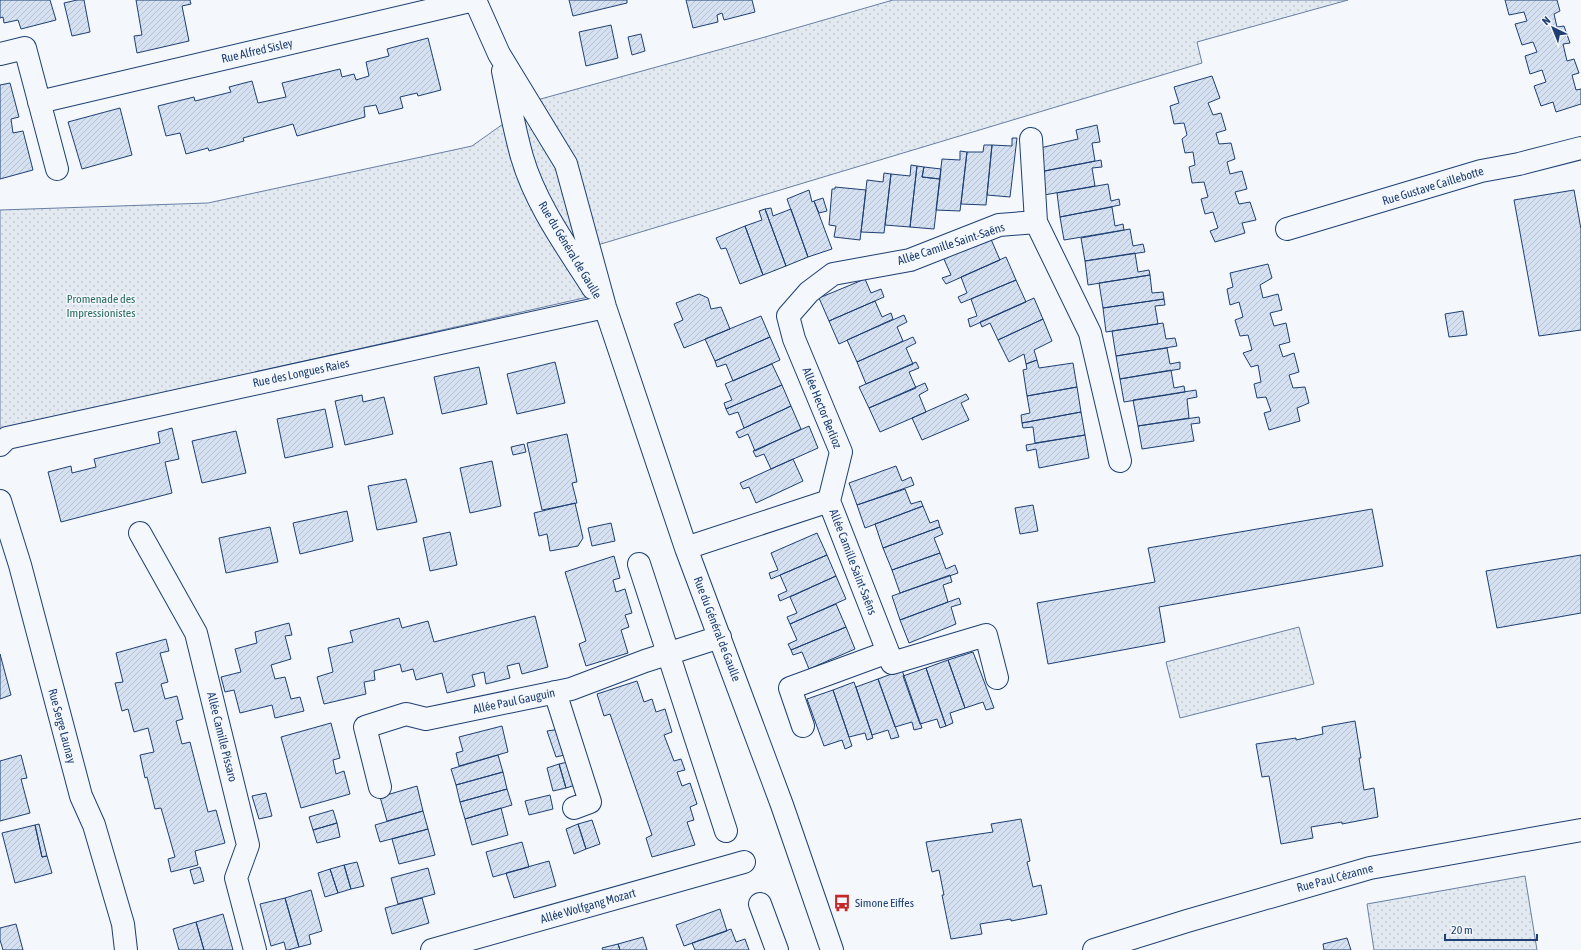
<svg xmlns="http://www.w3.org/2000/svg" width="1581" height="950" viewBox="0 0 1581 950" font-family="'Asap Condensed',sans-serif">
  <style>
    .green { fill: url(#green-dots); stroke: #687fa3 }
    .building { fill: url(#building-hatch); stroke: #1d3f73 }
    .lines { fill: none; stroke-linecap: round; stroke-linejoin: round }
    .street-casing { stroke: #1d3f73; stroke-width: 24 }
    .street { stroke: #f4f7fb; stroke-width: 22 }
    .labels { text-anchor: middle; stroke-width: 3; stroke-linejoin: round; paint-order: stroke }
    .street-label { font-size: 12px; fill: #1d3f73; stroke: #f4f7fb }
    .park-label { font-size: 12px; fill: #2c6c60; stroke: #f4f7fb }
    .poi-label { font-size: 12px; fill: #1d3f73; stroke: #f4f7fb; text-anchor: start }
  </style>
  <defs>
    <pattern id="green-dots" width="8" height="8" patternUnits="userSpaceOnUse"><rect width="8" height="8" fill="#e3e9f0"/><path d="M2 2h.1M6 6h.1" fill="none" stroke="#c2c9d1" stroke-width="1.8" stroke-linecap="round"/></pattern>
    <pattern id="building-hatch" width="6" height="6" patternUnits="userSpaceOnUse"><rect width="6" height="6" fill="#d5e0f0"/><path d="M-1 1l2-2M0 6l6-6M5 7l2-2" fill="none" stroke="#b6c1d1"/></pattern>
  </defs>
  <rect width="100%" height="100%" fill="#f4f7fb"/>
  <path class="green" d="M893,0h455l-151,42 5,21 -631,190 26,42 -597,135v-220l208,-7 264,-57 65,-46 221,-61z
    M1299,627l15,57 -134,34 -14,-56z
    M1525,876l12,74h-163l-7,-46z"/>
  <path class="building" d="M0,0h50l6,20 -35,9 -3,-9 -14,3 -1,-6 -3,1z
    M77,0h7l6,32 -18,4 -8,-33z
    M136,0h54l1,4 -9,2 7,35 -52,12 -3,-17 8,-1z
    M569,0h58v3l-54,13z
    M686,0h66l3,12 -31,8 -2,-7 -5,2 1,7 -25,6z
    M1505,0h52l3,11 -6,3 3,13 7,-1 6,17 -7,1 4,17 7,-2 5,14 -7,2 4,15 5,-1v15l-25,8 -3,-10 -12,4 -7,-20 12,-4 -4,-12 -12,4 -5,-18 12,-4 -4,-10 -11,3 -7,-21 12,-3 -3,-9 -15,3z
    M611,25l7,33 -32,8 -7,-34z
    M641,34l4,17 -13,4 -4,-18z
    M428,38l13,52 -23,6 -1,-3 -17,4 3,11 -24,6 -3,-9 -12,2 1,10 -68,19 -4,-12 -50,14 1,3 -35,10 -1,-3 -22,6 -6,-21 -14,3 -8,-30 36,-9 1,4 36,-9 -2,-5 23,-6 6,22 28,-6 -4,-14 58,-14 2,8 12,-3 2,6 13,-4 -3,-14 23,-6 -2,-7z
    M1212,76l8,22 -12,5 5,12 8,-2 5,17 -10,3 3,11 12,-1 4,16 -8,3 3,12 12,-3 5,18 -12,3 4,12 11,-2 6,18 -14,3 3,10 -30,9 -5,-11 8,-3 -5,-16 -8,2 -4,-15 7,-2 -4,-15 -12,1 -3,-16 6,-2 -2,-13 -8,1 -3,-14 5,-4 -3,-12 -10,1 -4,-18 9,-3 -5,-16z
    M10,83l9,34 -8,2 2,14 10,-2 10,39 -33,9v-94z
    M120,108l12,47 -50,14 -14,-47z
    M1097,125l3,17 -8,1 3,18 -51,10 -4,-23 38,-9 -2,-9z
    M1012,138h5l-7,59 -23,-2 5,-50 20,1z
    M984,145h8l-6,60 -25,-1 6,-52h16z
    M960,151l7,1 -7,59 -24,-1 6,-51 18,1z
    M1101,160l1,7 -10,1 3,18 -51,9 -4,-23z
    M911,165l6,1 -7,61 -25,-2 6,-51 19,2z
    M917,166l7,1 -2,10 18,2 -6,50 -24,-2z
    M924,167l17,2 -1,10 -18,-2z
    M884,173l7,1 -7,59 -23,-1 6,-52 16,2z
    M1108,184l3,17 8,-2 1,6 -60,12 -3,-24z
    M835,187l31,3 -6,50 -26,-3 2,-11 -7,-1 3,-36h3z
    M809,190l3,12 2,-1 18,48 -24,8 -21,-58z
    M1574,190l7,39v101l-42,6 -25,-136z
    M823,198l4,13 -8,2 -5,-12z
    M1112,207l3,19 8,-2 1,6 -60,10 -4,-23z
    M771,208l2,8 18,-7 17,48 -22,9 -21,-57z
    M765,209l21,57 -23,9 -18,-49 17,-6 -3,-9z
    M745,226l18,49 -23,9 -14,-36 -5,1 -5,-11z
    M1130,229l3,17 10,-2 2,8 -60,9 -4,-23z
    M990,237l10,23 -54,24 -4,-6 9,-3 -8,-18z
    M1135,253l3,19 11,-2 1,5 -62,10 -3,-24z
    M1006,257l10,23 -55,23 -3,-6 9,-4 -6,-16z
    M1268,264l4,14 -12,7 3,13 15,-4 4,16 -12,3 4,13 12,-3 4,19 -11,3 4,12 11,-4 5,19 -10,3 4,13 12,-1 4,16 -12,5 3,13 -31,9 -5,-17 7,-2 -5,-14 -9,1 -3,-14 7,-2 -3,-17 -7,2 -8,-14 9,-3 -4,-15 -8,1 -5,-16 8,-3 -4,-15 -9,3 -3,-16 6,-2 -3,-14z
    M1150,275l2,18 11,-1 1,7 -61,9 -4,-25z
    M865,279l6,14 10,-4 3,8 -55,24 -10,-23z
    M1016,280l10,22 -56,25 -2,-8 9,-3 -6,-17z
    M699,294l9,4 3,11 10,-2 9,22 -46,19 -10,-24 9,-4 -7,-17z
    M1034,298l9,21 -45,21 -8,-17 -8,4 -2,-5z
    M1164,299l1,6 -10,1 3,18 -52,8 -3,-24z
    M875,301l7,16 9,-4 2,6 -54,25 -10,-23z
    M1463,311l4,24 -18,2 -4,-23z
    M904,315l3,7 -10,5 6,14 -46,21 -10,-22z
    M761,316l9,21 -55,24 -10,-22z
    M1043,319l9,22 -18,9 3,10 -11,4 -2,-10 -15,8 -11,-22z
    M1163,323l3,16 9,-1 2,8 -61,10 -4,-25z
    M770,337l10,23 -47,21 -7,-17 -9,3 -2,-6z
    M913,337l3,6 -10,5 7,16 -47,20 -9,-22z
    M1167,348l3,16 10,-2v7l-60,10 -4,-23z
    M1037,360l2,8 34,-5 4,24 -50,9 -4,-26 4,-1 -1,-5z
    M555,362l10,41 -48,11 -10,-40z
    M916,362l3,6 -10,4 7,16 -47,20 -10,-21z
    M772,364l10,21 -56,24 -2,-6 8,-3 -7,-16z
    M479,367l8,37 -45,10 -8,-37z
    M1171,370l3,18 10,-2 1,6 -61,10 -4,-23z
    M925,383l3,7 -9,5 7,17 -46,20 -11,-24z
    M782,385l9,21 -47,22 -6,-16 -9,3 -3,-6z
    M1077,387l4,25 -59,11 -1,-8 9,-2 -3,-17z
    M1196,390l1,7 -10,2 2,19 -51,8 -5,-26z
    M966,394l3,5 -8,4 8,17 -47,20 -10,-22z
    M362,395l1,7 21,-5 9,37 -48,11 -10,-44z
    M791,406l10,23 -46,22 -7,-17 -9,4 -3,-6z
    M325,409l8,38 -48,11 -8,-39z
    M1081,412l4,23 -50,8 -2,-16 -10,1 -1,-5z
    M1199,417l1,6 -9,1 3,17 -52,8 -4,-23z
    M809,426l9,22 -47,21 -7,-15 -8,3 -3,-6z
    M172,428l7,31 -14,3 7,31 -111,29 -13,-50 23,-6 1,7 24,-6 -2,-8 66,-16 -2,-11z
    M236,431l10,42 -44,10 -10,-42z
    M567,434l10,48 -5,1 5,20 -35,7 -15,-67z
    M1085,435l4,23 -50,10 -3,-19 -9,2 -1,-6z
    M524,444l2,8 -13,3 -2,-8z
    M793,459l10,22 -47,22 -7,-16 -6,2 -3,-6z
    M492,461l9,45 -31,7 -10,-45z
    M896,466l6,15 9,-4 3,8 -57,20 -8,-22z
    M406,479l11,43 -40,8 -9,-44z
    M905,489l6,15 10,-3 2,5 -58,22 -8,-23z
    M575,503l8,35 -5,8 -28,5 -3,-17 -8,2 -5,-23z
    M1033,505l5,26 -18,3 -5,-26z
    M923,506l7,17 8,-3 2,7 -57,21 -8,-24z
    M1372,509l11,57 -224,41 6,35 -117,22 -11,-61 118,-21 -7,-34z
    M347,511l6,30 -53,13 -7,-31z
    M611,523l4,18 -23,5 -4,-18z
    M270,527l8,35 -52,11 -7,-35z
    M940,527l3,7 -9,4 6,15 -48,17 -9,-22z
    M450,532l7,33 -27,6 -7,-33z
    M817,533l10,22 -56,24 -2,-6 9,-3 -7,-17z
    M940,553l6,16 9,-4 3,8 -58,20 -8,-23z
    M827,555l9,21 -56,25 -2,-6 9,-4 -7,-16z
    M1581,555v58l-84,15 -11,-57z
    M614,556l6,22 -7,2 3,12 9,-3 7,24 -7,2 4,12 -8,3 7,23 -42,13 -7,-22 7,-3 -21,-69z
    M950,575l2,7 -9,3 5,17 -48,18 -8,-24z
    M836,576l10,23 -56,25 -3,-7 10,-4 -7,-16z
    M959,598l2,6 -10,3 5,17 -47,19 -9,-23z
    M836,604l10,23 -55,23 -3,-6 9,-4 -7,-16z
    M535,616l13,51 -26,7 -3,-11 -12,3 3,12 -24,6 -2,-12 -12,3 3,11 -28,7 -5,-20 -26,7 -3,-11 -11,3 -2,-8 -26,7 1,9 -11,2 2,12 -42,10 -7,-27 16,-5 -5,-24 25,-6 -3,-11 49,-13 3,10 26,-7 6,21z
    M289,623l3,12 -7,1 6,23 -20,6 4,14 10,-2 6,22 9,-2 4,14 -29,7 -3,-13 -32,8 -6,-23 -9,2 -4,-15 20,-5 -6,-23 22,-6 -2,-11z
    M846,627l9,22 -46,20 -7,-17 -9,3 -2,-5z
    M166,639l3,12 -9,2 8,29 -7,2 4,15 12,-3 6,23 -7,2 6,23 8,-2 18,70 8,-2 9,33 -30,8 3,14 -27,7 -3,-13 7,-2 -14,-49 -6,1 -8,-32 -2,1 -5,-23 14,-3 -6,-24 -14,4 -6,-23 -6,2 -7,-28 8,-1 -7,-29z
    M973,652l21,56 -8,2 -3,-8 -18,6 -17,-48z
    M0,654l11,41 -11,4z
    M948,660l17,48 -15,5 3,10 -7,3 -20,-58z
    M926,668l20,58 -6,2 -3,-9 -17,5 -17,-48z
    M902,670l20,58 -8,2 -2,-8 -17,5 -17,-48z
    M878,679l21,58 -8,2 -3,-9 -16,5 -16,-48z
    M637,681l7,21 8,-3 4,13 9,-3 7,23 -8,3 10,26 7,-2 4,11 -8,2 5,14 8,-3 7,21 -7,3 4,13 -7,2 8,23 -43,12 -6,-19 6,-3 -42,-121 -6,2 -7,-22z
    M854,682l19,56 -6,2 -2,-7 -16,4 -16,-47z
    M833,690l19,56 -7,3 -3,-9 -18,6 -17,-47z
    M1355,721l6,37h-2l5,32 10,-2 4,29 -36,7v-2l-31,5 2,11 -32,6 -12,-68 -7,1 -6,-33 40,-6v2l27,-6 -1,-7z
    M331,723l9,35 -7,2 3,14 8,-3 6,23 -49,14 -20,-71z
    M502,726l6,26 -49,14 -3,-13 7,-2 -4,-14z
    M561,729l8,25 -13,3 -9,-26z
    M21,755l6,23 -6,1 9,34 -30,8v-60z
    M498,755l5,17 -47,13 -5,-16z
    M572,761l7,23 -13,4 -7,-24z
    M559,764l7,24 -13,3 -6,-23z
    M503,772l4,17 -47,13 -4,-17z
    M417,786l6,25 -36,10 -7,-24z
    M507,789l5,16 -47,14 -5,-17z
    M266,793l6,23 -13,3 -7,-23z
    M550,795l3,14 -24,6 -4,-14z
    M501,808l7,27 -36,10 -7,-26z
    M333,810l4,13 -24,7 -4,-13z
    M423,811l5,18 -48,13 -5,-17z
    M1021,819l9,42 -3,1 6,25 8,-2 6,29 -36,7v-2l-31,5 2,10 -31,5 -9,-44h2l-5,-25 -7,2 -6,-30 67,-10 -2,-8z
    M592,820l8,24 -14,5 -8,-25z
    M337,823l3,14 -23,6 -4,-13z
    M39,824l8,32 -5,1 -7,-32z
    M578,824l8,25 -12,5 -8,-25z
    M35,825l7,32 5,-1 5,17 -37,10 -13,-50z
    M428,829l7,26 -36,9 -7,-25z
    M522,842l7,25 -36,10 -7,-25z
    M549,861l7,25 -42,12 -8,-25z
    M357,862l7,24 -13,3 -7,-24z
    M344,865l7,24 -13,4 -8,-24z
    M200,867l4,14 -10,3 -4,-14z
    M428,868l7,26 -37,10 -7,-26z
    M330,869l8,24 -13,4 -7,-24z
    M311,890l11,41 -13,4 2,9 -12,3 -14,-49z
    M285,898l14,49 -11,3h-2l-2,-8 -13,4 -11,-42z
    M422,898l7,25 -37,11 -7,-26z
    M720,909l7,22 -43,15 -8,-21z
    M223,914l10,36h-29l-8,-28z
    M196,922l8,28h-25l-6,-21z
    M16,924l7,26h-20l-3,-10v-12z
    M731,929l5,13 9,-3 4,11h-54l-3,-7z
    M643,937l4,13h-27l-2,-6z
    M1347,938l4,12h-27l-1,-6z
    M618,944l2,6h-17l-1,-2z"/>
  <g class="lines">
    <g class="street-casing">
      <path id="street" d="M475,0l24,54 67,110 39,143 81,241 96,257 50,145
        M0,54l25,-6 32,121
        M503,71c6,29 11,58 19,86 14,48 45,90 71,131
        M39,102l435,-102
        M1031,139l5,83
        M1287,229l194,-58 38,-7 62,-16
        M0,445l7,-7 598,-131
        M0,501l20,64 61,231 13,29 29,99 3,26
        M829,501l12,-49 -47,-113 -6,-23 21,-24 24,-18 77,-14 89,-35 37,-3 54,111 30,128
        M140,533l56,100 52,212 -12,33 19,72
        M686,548l143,-47 59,151
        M639,564l87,267
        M555,692l35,110 -16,6
        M803,726l-13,-38 98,-36 4,11 94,-28 11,43
        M380,787l-15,-60 41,-13 20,5 145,-30 74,-28 75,-24
        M760,904l17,46
        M432,950l312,-88
        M1094,950l93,-29 183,-53 211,-38"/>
    </g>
    <use href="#street" class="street"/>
  </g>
  <defs>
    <g id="bus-bare" transform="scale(1.38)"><path d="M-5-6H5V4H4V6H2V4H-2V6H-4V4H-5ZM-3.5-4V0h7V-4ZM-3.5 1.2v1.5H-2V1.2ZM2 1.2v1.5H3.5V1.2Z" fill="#c62828" stroke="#f4f7fb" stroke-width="2.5" paint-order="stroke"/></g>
  </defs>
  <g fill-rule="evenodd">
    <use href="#bus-bare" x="842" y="903"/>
  </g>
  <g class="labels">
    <g class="street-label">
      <text transform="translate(257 51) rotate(-13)" y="4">Rue Alfred Sisley</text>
      <text transform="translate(1433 186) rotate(-17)" y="4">Rue Gustave Caillebotte</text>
      <text transform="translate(951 244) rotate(-18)" y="4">Allée Camille Saint-Saëns</text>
      <text transform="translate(570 250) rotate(59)" y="4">Rue du Général de Gaulle</text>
      <text transform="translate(301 373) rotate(-12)" y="4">Rue des Longues Raies</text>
      <text transform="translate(822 408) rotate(68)" y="4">Allée Hector Berlioz</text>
      <text transform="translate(853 562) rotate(69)" y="4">Allée Camille Saint-Saëns</text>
      <text transform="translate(717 629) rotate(69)" y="4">Rue du Général de Gaulle</text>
      <text transform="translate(514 701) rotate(-12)" y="4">Allée Paul Gauguin</text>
      <text transform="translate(62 726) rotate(75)" y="4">Rue Serge Launay</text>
      <text transform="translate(222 737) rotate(76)" y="4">Allée Camille Pissaro</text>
      <text transform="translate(1335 878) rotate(-15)" y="4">Rue Paul Cézanne</text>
      <text transform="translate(588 906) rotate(-16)" y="4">Allée Wolfgang Mozart</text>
    </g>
    <g class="park-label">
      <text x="101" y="303">Promenade des<tspan x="101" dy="14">Impressionistes</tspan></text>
    </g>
    <g class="poi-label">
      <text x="855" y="907">Simone Eiffes</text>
    </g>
  </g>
  <g transform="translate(1553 28) rotate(317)" stroke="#f4f7fb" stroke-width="3" paint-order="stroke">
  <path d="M0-3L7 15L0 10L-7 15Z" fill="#1d3f73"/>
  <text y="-6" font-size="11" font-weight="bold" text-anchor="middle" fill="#1d3f73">N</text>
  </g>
  <path d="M1445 934v6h92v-6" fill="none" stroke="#1d3f73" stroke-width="2"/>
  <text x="1451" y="934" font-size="12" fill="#1d3f73" stroke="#f4f7fb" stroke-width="3" paint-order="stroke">20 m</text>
</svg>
